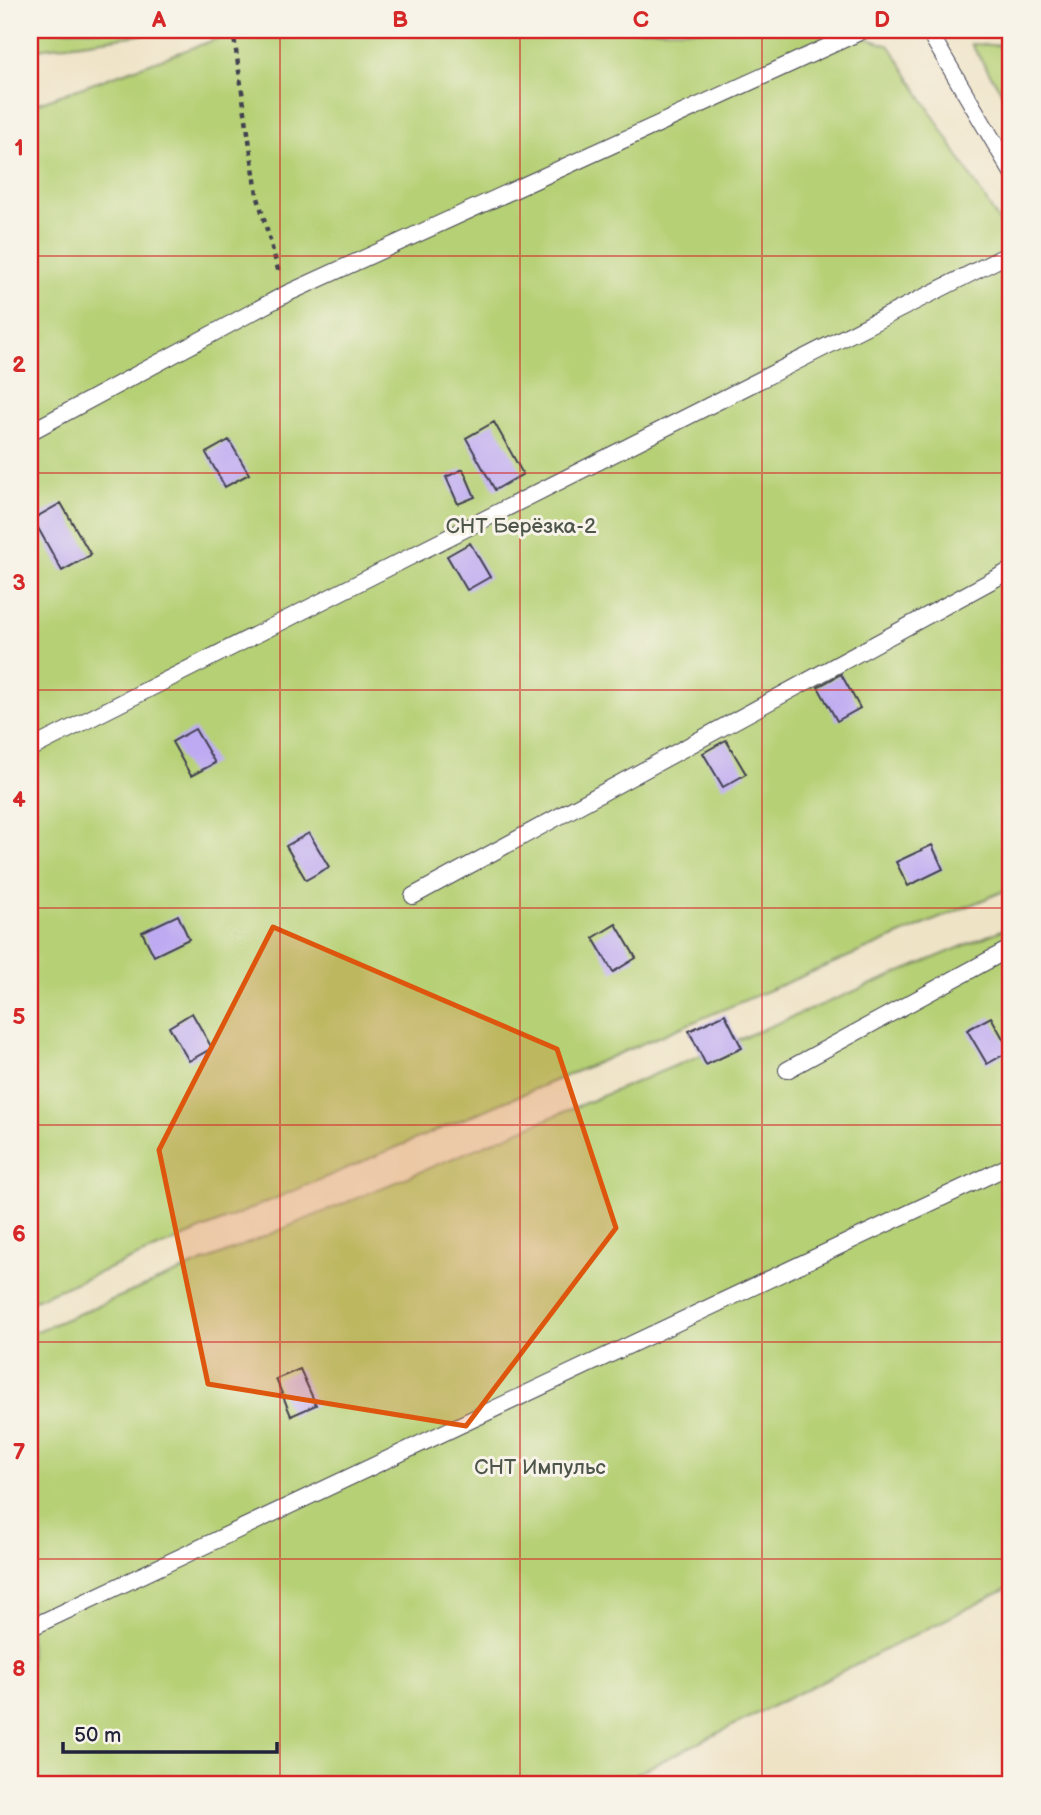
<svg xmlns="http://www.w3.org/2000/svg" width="1041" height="1815" viewBox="0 0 1041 1815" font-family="'Balsamiq Sans',sans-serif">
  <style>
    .green { fill: #b6d075; stroke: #6c7958; stroke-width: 2 }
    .building { fill: #beaaf2 }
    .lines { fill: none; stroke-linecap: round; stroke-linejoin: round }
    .lane-casing { stroke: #413f50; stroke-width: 18 }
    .path { stroke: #413f50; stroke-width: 4.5; stroke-dasharray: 5 5; stroke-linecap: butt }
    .lane { stroke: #fff; stroke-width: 16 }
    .marked { fill: #de560e; fill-opacity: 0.2; stroke: #de560e; stroke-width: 5; stroke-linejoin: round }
    .grid { fill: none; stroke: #d62828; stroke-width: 2; stroke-opacity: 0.55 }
    .labels { text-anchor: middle; stroke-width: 6; stroke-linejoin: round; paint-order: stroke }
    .park-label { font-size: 21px; fill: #4e564c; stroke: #f7f3e8 }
    .neatline { fill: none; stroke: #d62828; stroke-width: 2.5 }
    .grid-label { font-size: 23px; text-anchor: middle; font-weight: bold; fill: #d62828 }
  </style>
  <rect width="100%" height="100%" fill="#f7f3e8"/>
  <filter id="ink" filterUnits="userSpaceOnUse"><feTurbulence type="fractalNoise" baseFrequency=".0143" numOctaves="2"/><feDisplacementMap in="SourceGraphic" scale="14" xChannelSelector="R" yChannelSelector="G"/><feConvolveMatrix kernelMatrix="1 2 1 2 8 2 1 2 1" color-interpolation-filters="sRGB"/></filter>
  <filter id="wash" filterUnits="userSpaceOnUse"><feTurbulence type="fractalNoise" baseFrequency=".00686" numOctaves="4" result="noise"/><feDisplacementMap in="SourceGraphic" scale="28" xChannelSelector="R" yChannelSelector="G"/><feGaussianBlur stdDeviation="1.57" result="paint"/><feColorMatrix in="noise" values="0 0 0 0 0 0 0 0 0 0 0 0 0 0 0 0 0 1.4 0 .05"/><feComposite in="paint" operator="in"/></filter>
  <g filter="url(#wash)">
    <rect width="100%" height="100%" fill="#efe3c6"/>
    <path class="green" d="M30,30h146l-146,20z
      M242,30h600l48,16 121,195v647l-981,414v-1196z
      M971,44l40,2v61z
      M1011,926v661l-397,198h-584v-451z"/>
    <g id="blocks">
      <path class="building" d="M494,422l29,52 -28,16 -29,-52z
        M229,440l20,34 -24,13 -19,-34z
        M463,469l12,28 -17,7 -12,-27z
        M61,503l30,52 -29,16 -29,-52z
        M470,543l20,34 -23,13 -20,-34z
        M841,674l19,34 -23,13 -19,-34z
        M195,729l20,34 -24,13 -19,-34z
        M726,740l20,34 -23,13 -20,-34z
        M309,833l20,34 -23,13 -20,-34z
        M932,845l11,24 -35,17 -12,-24z
        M178,915l11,24 -35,17 -12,-24z
        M616,924l20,34 -23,14 -20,-34z
        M192,1013l20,35 -23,13 -20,-34z
        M725,1014l17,34 -36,17 -17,-34z
        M991,1017l19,34 -23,13 -20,-34z
        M300,1369l16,36 -25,11 -15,-37z"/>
    </g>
  </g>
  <g filter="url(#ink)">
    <use href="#blocks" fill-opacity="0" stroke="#413f50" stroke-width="2"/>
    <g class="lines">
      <g class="lane-casing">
        <path id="lane" d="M928,30l83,141
          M30,432l256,-138 578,-264
          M30,749l981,-496
          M413,896l598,-326
          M787,1070l224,-122
          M30,1628l981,-463"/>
      </g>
      <path class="path" d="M233,30l24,164 22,79"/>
      <use href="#lane" class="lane"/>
    </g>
  </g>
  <path class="marked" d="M273,927l284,122 59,179 -150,198 -258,-42 -49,-234z"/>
  <path class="grid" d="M280,30v1755M520,30v1755M762,30v1755M30,256h981M30,473h981M30,690h981M30,908h981M30,1125h981M30,1342h981M30,1559h981"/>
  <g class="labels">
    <g class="park-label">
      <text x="521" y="533">СНТ Берёзка-2</text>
      <text x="540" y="1474">СНТ Импульс</text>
    </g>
  </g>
  <rect width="1041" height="1815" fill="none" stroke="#f7f3e8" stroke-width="77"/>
  <path d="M63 1742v10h214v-10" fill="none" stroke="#22223b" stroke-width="3.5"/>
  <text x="74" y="1742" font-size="21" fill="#22223b" stroke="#f7f3e8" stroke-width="5" paint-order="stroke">50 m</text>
  <rect x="38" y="38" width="964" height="1738" class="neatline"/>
  <g class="grid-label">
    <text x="159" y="27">A</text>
    <text x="400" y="27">B</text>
    <text x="641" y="27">C</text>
    <text x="882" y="27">D</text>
    <text x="19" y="155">1</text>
    <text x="19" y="372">2</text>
    <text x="19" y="590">3</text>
    <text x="19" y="807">4</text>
    <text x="19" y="1024">5</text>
    <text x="19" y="1241">6</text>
    <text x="19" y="1459">7</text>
    <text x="19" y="1676">8</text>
  </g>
</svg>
